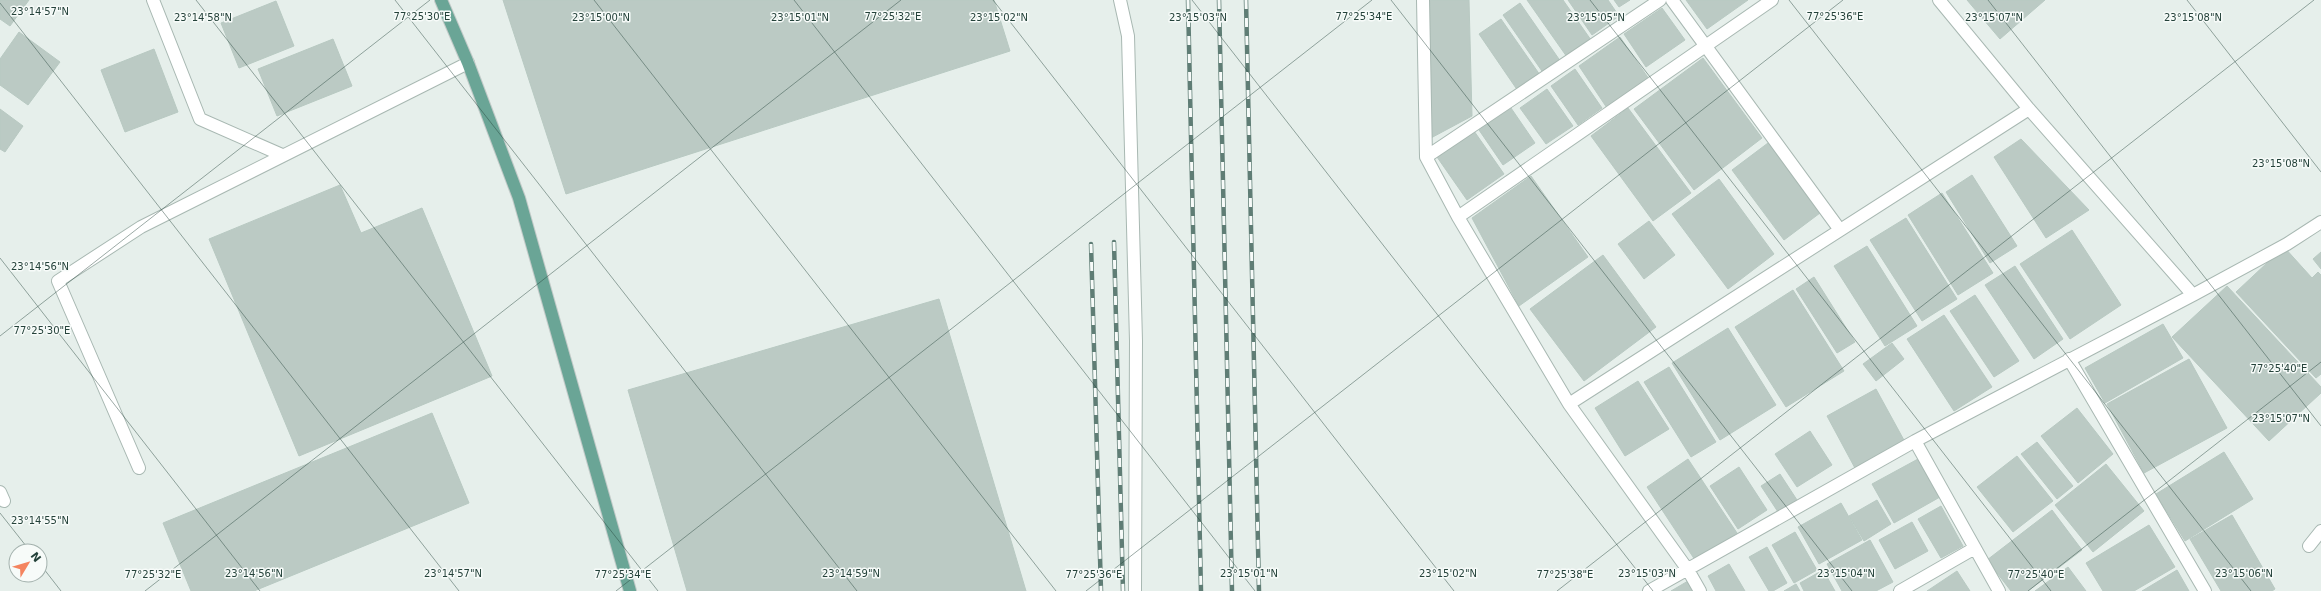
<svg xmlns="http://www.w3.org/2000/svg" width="2321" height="591" viewBox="0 0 2321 591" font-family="'DejaVu Sans',sans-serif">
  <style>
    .building { fill: #bbcac4; stroke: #b8c9c2 }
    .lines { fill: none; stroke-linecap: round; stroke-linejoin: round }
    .service-casing { stroke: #a8b8b2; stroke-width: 14 }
    .minor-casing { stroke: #a8b8b2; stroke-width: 14 }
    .primary-casing { stroke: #c2cac8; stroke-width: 14 }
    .service { stroke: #fff; stroke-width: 12 }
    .minor { stroke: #fff; stroke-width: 12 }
    .primary { stroke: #6aa596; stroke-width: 12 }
    .rail-casing { stroke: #5f7d75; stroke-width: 4.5 }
    .rail { stroke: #f7fbf9; stroke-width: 3; stroke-dasharray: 9; stroke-linecap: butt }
    .ticks { fill: none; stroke: #24423a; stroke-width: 1; stroke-opacity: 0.45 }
    .ticks-label { font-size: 10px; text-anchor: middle; fill: #24423a; stroke: #f7fbf9; stroke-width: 3; stroke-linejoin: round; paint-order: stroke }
  </style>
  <rect width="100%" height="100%" fill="#e6efeb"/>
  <path class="building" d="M0,0h29l-19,26 -10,-7z
    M503,0h491l16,51 -444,143z
    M1430,0h39l3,116 -43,23z
    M1527,0h36l28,40 -24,17z
    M1568,0h40l11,16 -27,19z
    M1614,0h16l-11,7z
    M1686,0h62l-41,29z
    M1967,0h78l-45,39z
    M276,1l18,45 -55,22 -18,-45z
    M1520,3l41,59 -17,12 -41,-59z
    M1662,8l23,32 -39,27 -22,-33z
    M1501,19l39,56 -22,16 -39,-57z
    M19,32l41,30 -32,43 -28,-20v-26z
    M1620,37l29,42 -42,29 -28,-42z
    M333,39l19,47 -75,30 -19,-47z
    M154,49l24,63 -53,20 -24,-62z
    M1703,58l59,80 -68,52 -60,-81z
    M1575,69l27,39 -24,17 -27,-39z
    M1547,89l26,37 -27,18 -26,-36z
    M1511,108l24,35 -32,22 -24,-35z
    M1628,108l63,85 -38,28 -62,-85z
    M0,109l23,17 -18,26 -5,-3z
    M1474,131l30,43 -37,26 -30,-43z
    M2021,139l68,71 -43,28 -52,-81z
    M1768,143l52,70 -36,27 -52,-70z
    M1972,175l45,71 -27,17 -44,-71z
    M1531,176l57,81 -69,49 -47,-88z
    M1719,179l55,75 -46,35 -56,-75z
    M340,185l21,48 61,-25 70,168 -193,80 -90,-217z
    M1942,193l51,80 -35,22 -50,-80z
    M1906,218l51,81 -35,22 -52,-81z
    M1649,221l26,34 -31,24 -26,-35z
    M2072,230l49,75 -51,34 -50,-75z
    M1867,246l50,80 -32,20 -51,-80z
    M2284,247l28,31 6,-6 3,3v99l-5,4 -80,-86z
    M2321,252v17l-8,-10z
    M1603,255l53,72 -72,54 -54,-72z
    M2015,266l48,73 -29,20 -49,-74z
    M1814,277l41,65 -18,11 -41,-64z
    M2227,286l94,101v6l-52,48 -97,-104z
    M1793,290l51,81 -58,36 -51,-80z
    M1975,295l44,66 -25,16 -44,-66z
    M939,299l87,292h-339l-59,-201z
    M1944,315l48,72 -38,24 -47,-72z
    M2163,324l20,34 -78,45 -20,-35z
    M1728,328l48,77 -56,35 -48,-77z
    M1892,343l12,16 -28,22 -13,-17z
    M2189,359l38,69 -83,45 -37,-69z
    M1669,367l47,75 -25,15 -47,-75z
    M1638,381l31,48 -44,27 -30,-48z
    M1876,389l29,53 -49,28 -29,-54z
    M2077,408l36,46 -35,29 -37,-47z
    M432,413l37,90 -215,88h-63l-28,-68z
    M1810,431l22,34 -35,22 -22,-33z
    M2037,442l36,44 -16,13 -36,-45z
    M2224,452l29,47 -68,42 -29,-47z
    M2017,456l36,45 -40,31 -36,-45z
    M1688,459l49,74 -42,27 -48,-73z
    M1918,459l22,38 -46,26 -22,-39z
    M2106,464l38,47 -51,41 -38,-47z
    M1739,467l28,43 -29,19 -28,-43z
    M1780,474l19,29 -19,12 -19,-29z
    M1877,500l14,24 -27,17 -15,-25z
    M1841,503l21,37 -43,24 -21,-37z
    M1941,506l22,40 -22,12 -23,-39z
    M2052,510l30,40 -54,41h-17l-24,-31z
    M2232,515l43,74 -3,2h-51l-31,-52z
    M1912,522l16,29 -33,18 -16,-29z
    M2149,525l26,42 -41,24h-31l-17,-28z
    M1795,532l22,38 -23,13 -22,-38z
    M1870,540l23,42 -17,9h-34l-15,-27z
    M1767,547l20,36 -14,8h-4l-20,-34z
    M1729,564l16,27h-29l-8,-15z
    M2068,567l18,24h-51z
    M1823,570l12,21h-31l-4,-8z
    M2177,570l12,21h-47z
    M1957,571l13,20h-43z
    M1688,581l5,10h-22z
    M1796,584l4,7h-16z"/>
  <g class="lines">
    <g class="service-casing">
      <path id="service" d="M153,0l47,119 82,36
        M139,468l-81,-187 83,-54 327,-164"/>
    </g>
    <g class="minor-casing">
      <path id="minor" d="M1120,0l8,36 8,305 -1,250
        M1423,0l3,157 32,60 111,187 119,166 12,21
        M1672,0l168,230
        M1426,157l234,-157
        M1458,217l314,-217
        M2193,295l94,-51 34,-22
        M2069,359l136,232
        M1569,404l460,-295
        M1915,441l84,150
        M0,492l4,9
        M2309,546l12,-15
        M1649,591l266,-150 278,-146 -164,-186 -90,-109
        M1900,591l75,-43"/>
    </g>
    <g class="primary-casing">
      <path id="primary" d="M441,0l27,63 51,135 111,393"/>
    </g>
    <use href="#service" class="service"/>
    <use href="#minor" class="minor"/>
    <use href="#primary" class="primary"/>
    <g class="rail-casing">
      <path id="rail" d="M1188,0l13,591
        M1219,0l13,591
        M1246,0l13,591
        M1114,242l9,349
        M1091,244l10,347"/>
    </g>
    <use href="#rail" class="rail"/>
  </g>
  <path class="ticks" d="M196,0l462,591M395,0l462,591M594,0l462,591M794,0l461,591M993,0l461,591M1192,0l461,591M1391,0l461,591M1590,0l461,591M1789,0l462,591M1988,0l333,426M2187,0l134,172M0,3l459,588M0,258l260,333M0,336l430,-336M0,513l30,38M40,564l21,27M145,591l756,-591M616,591l756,-591M1086,591l757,-591M1557,591l757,-591M2028,591l293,-229"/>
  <g class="ticks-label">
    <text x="40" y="15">23°14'57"N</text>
    <text x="422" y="20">77°25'30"E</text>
    <text x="893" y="20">77°25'32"E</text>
    <text x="1364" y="20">77°25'34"E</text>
    <text x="1835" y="20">77°25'36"E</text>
    <text x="2193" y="21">23°15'08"N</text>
    <text x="1994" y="21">23°15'07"N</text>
    <text x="203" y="21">23°14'58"N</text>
    <text x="601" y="21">23°15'00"N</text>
    <text x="800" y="21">23°15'01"N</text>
    <text x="999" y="21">23°15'02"N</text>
    <text x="1198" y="21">23°15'03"N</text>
    <text x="1596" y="21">23°15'05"N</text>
    <text x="2281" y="167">23°15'08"N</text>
    <text x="40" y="270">23°14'56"N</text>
    <text x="42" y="334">77°25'30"E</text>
    <text x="2279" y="372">77°25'40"E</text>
    <text x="2281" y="422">23°15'07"N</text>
    <text x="40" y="524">23°14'55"N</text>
    <text x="254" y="577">23°14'56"N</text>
    <text x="453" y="577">23°14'57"N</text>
    <text x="851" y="577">23°14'59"N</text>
    <text x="1249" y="577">23°15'01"N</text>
    <text x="1448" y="577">23°15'02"N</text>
    <text x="1647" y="577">23°15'03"N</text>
    <text x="1846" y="577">23°15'04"N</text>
    <text x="2244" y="577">23°15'06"N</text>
    <text x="153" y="578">77°25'32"E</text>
    <text x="623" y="578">77°25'34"E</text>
    <text x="1094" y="578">77°25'36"E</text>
    <text x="1565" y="578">77°25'38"E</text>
    <text x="2036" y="578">77°25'40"E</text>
  </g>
  <g transform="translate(28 563) rotate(52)"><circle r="19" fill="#f7fbf9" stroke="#a3b1ad"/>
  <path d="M0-3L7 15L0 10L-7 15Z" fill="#f4845f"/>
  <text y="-6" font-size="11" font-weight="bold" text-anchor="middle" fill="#24423a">N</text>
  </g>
</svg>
